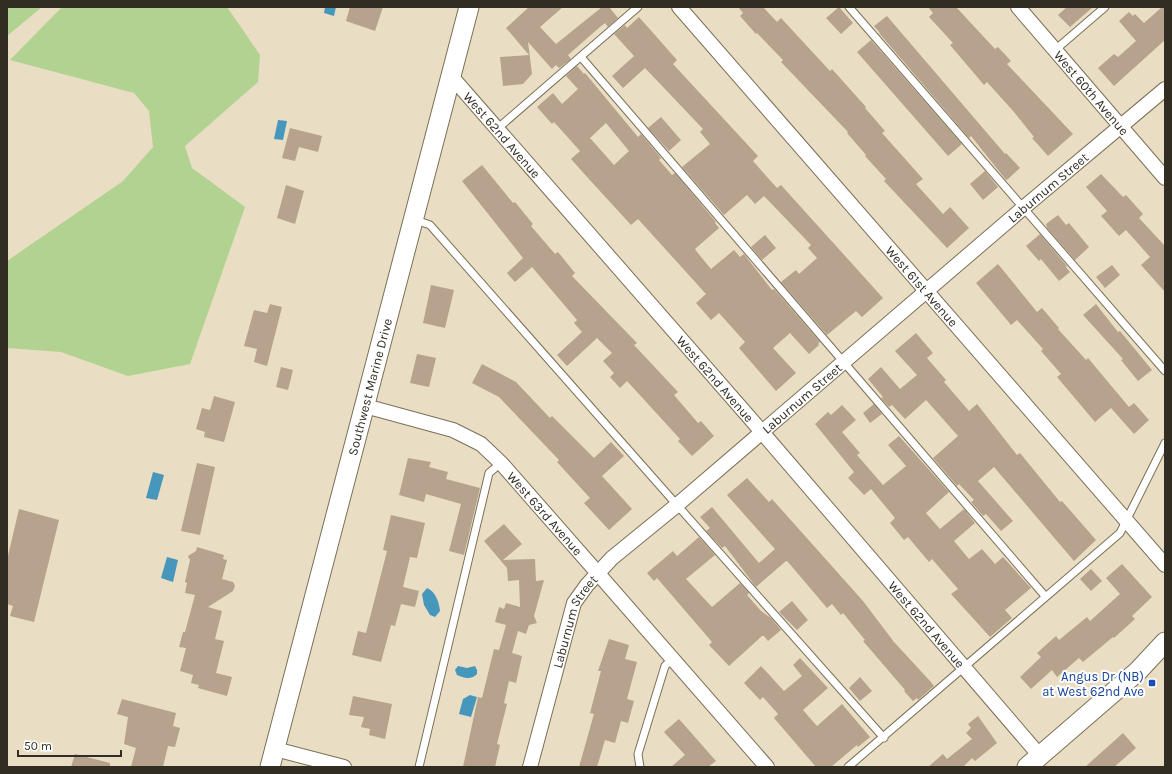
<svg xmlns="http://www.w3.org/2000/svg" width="1172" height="774" viewBox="0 0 1172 774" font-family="Karla,sans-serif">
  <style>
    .green { fill: #b1d291 }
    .water { fill: #4697bb }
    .building { fill: #b7a28d; fill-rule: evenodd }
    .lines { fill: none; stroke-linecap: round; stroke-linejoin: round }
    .lane-casing { stroke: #7b7158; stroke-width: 9 }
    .street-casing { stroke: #7b7158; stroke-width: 16 }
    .secondary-casing { stroke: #7b7158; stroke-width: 21 }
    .lane { stroke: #fff; stroke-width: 7 }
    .street { stroke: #fff; stroke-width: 14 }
    .secondary { stroke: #fff; stroke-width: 19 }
    .transit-dot { fill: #1a4fb4; stroke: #fff; stroke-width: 1.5 }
    .labels { text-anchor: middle; stroke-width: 4; stroke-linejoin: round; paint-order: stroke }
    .street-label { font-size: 13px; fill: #312d22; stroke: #fff }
    .transit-label { font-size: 13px; fill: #164399; stroke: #fff; text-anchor: end }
  </style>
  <rect width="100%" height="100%" fill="#e9dec3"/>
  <path class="green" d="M7,7h35l-35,29z
    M62,7h165l33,48 -2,27 -73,64 7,22 53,39 -55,157 -62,12 -67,-24 -54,-4v-87l116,-80 30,-34 -4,-36 -15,-18 -124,-33z"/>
  <path class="water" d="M325,7h11l-2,9 -10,-3z
    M278,120l9,1 -4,19 -9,-1z
    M153,472l11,3 -7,25 -11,-2z
    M167,557l11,3 -5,22 -12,-4z
    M427,588c9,4 12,14 13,23l-5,6 -5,-2 -6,-10 -2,-11z
    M458,666l9,2 8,-2 2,4v4c-5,6 -14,4 -20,1l-2,-5z
    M470,695l7,2 -6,20 -12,-3 4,-15z"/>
  <path class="building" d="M350,7h33l-8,24 -29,-10z
    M529,7h34l-23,20 16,17 46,-37h7l9,11 -10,9 -3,-4 -5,4 -32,28 3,4 -12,9 -3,-3 -4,4 -24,-27 4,32 -9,10 -20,2 -3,-29 29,-2 -23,-27z
    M738,7h25l14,15 4,-4 49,53 2,-2 34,38 -1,1 20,23 -3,2 41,46 -7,5 27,30 7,-7 19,21 -22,20 -63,-67 2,-2 -21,-23 1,-1 -19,-22 1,-1 -67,-70 2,-2 -26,-27 -1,1 -16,-18 3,-3z
    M839,7l14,16 -12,11 -15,-16z
    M928,7h28l39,42 3,-2 13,14 -4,3 66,70 -25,22 -16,-18 2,-1 -20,-25 -27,-30 -3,3 -34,-40 3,-2 -24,-26 4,-4z
    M1067,7h26l-23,20 -12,-12z
    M1162,7h3v33l-51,46 -16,-18 16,-14 4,3 18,-16 -17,-20 10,-9 4,4 2,-2 9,9z
    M887,16l118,138 1,-1 14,15 -12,11 -2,1 -35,-44 -2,2 -90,-105h1l-6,-7z
    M639,17l38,43 -4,4 85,92 -5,5 24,27 4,-3 102,113 -21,19 -6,-6 -29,24 -46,-53 15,-12 3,4 18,-16 -9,-10 3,-3 -47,-49 -9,8 -8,-9 -23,20 -42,-48 28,-23 -10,-12 3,-3 -58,-61 -22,20 -11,-12 22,-20 -20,-22 11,-9 2,3z
    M871,40l91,104 -14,12 -91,-104z
    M577,66l7,8 1,-1 53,64 3,-3 20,24 -2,2 13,15 3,-2 41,49 -1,1 4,5 -24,21 2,3 14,17 23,-19 6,7 4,-3 28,36 2,-1 46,53 -2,2 1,1 -10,9 -19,-21 -17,15 23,25 -20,18 -37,-43 6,-6 -26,-29 -8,7 -15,-17 10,-9 -68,-75 -7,6 -43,-47 -17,-19 9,-8 -26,-29 -2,2 -15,-17 16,-14 9,11 16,-15 -12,-13zM606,123l23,28 -15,14 -24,-27z
    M661,117l20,23 -12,11 -21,-23z
    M290,128l32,8 -4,16 -19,-5 -4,14 -13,-3z
    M482,165l31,38 2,-1 18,22 -2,2 24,28 3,-2 17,21 -3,3 65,67 -3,2 44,47 -4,3 24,28 3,-2 13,15 -22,20 -14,-15 2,-2 -53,-58 -7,7 -10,-11 4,-4 -11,-12 9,-8 -15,-15 -30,28 -10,-11 25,-23 -8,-9 3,-3 -45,-53 -17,15 -8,-9 16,-15 -61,-77z
    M985,171l13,16 -15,13 -13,-16z
    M1101,174l22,23 3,-2 17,19 -4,4 26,28v46l-24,-27 9,-8 -24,-27 -7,6 -18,-20 6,-5 -21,-24z
    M286,185l18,6 -9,33 -18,-6z
    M1058,215l8,10 3,-2 20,24 -14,13 -28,-32 -1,-4z
    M1040,234l27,32 -1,1 4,5 -11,9 -18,-22 -2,2 -13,-15z
    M765,235l11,13 -14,12 -11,-13z
    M998,264l39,48 5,-4 17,20 -1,1 28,31 2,-2 41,49 5,-4 15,17 -15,14 -23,-26 -16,14 -38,-45 4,-3 -20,-23 2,-2 -26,-29 -6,5 -35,-42z
    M1112,265l8,10 -15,13 -9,-11z
    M431,285l23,5 -9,38 -22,-5z
    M270,304l12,3 -15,59 -13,-4 3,-13 -13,-3 10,-36 13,3z
    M1096,304l22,28 2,-1 32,39 -14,11 -17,-21 2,-1 -40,-44z
    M916,333l17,20 -6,5 19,22 -2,2 25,29 8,-7 40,51 3,-2 40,49 2,-1 34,39 -22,21 -80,-94 -16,14 35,40 -12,10 -15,-17 -3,2 -12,-14 3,-2 -15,-16 -2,2 -24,-28 25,-22 -32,-36 -21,19 -13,-14 -3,2 -8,-9 2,-1 -15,-18 13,-12 19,22 17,-14 -22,-24z
    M417,354l19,4 -7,29 -19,-4z
    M482,364l34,18 34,36 2,-2 42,42 17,-16 13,14 -22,20 30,33 -23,21 -25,-27 6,-5 -33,-36 2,-2 -60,-63 -27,-14z
    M281,367l12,3 -5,20 -12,-3z
    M214,396l21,6 -11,40 -20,-5 1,-5 -9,-3 6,-21 8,2z
    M874,404l8,10 -12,9 -7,-10z
    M842,405l14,15 -14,12 18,21 -3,2 26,30 23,-19 -18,-21 11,-9 50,56 -23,21 14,16 24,-20 11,14 -21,18 15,18 13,-10 13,15 8,-7 28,31 -26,22 7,8 -22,19 -39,-43 7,-5 -26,-30 -3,3 -21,-25 -4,3 -14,-17 5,-5 -24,-29 -7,6 -16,-17 6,-6 -39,-48 13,-12 3,3z
    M408,458l23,4 -2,5 19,5 -2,7 34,9 -16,67 -15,-4 12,-47 -35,-10 -2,8 -25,-7z
    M197,463l18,4 -15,68 -19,-4z
    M747,478l22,24 3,-3 91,102 31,41 36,39 4,5 -16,14 -1,-2 -4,3 -9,-10 1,-1 -42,-49 2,-1 -22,-27 -2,2 -9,-11 -5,4 -39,-46 -2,-1 -30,26 -31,-41 -3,2 -16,-17 4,-3 -10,-11 12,-10 47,56 16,-14 -48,-54z
    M19,509l40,11 -25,102 -24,-6 3,-10 -6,-2v-44z
    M391,515l34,8 -8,35 -7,-1 -7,30 16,4 -4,16 -14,-3 -6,22 -4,-1 -10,37 -29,-7 6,-24 8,2 21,-82 -4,-1z
    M504,524l18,20 -19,16 32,-1 1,22 8,-1 -10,36 3,7 -8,2 -3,9 -8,-3 -6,22 10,3 -6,27 -7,-2 -5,22 3,1 -10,40 3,1 -5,22h-32l15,-70 4,1 12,-49 5,1 7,-25 -11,-3 4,-15 5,2 2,-6 14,4 -1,-27 -11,1 -1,-13 -23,-27z
    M699,537l16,18 -29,24 26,28 28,-24 9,10 -2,2 14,16 10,7 10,12 -13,11 -4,-5h-2l-33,30 -20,-21 3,-3 -55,-64 -3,3 -7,-8 26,-22 4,5z
    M197,547l27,8 -1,4 4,1 -5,19 11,3 2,4 -2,5 -25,16 14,4 -7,28 9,2 -8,32 16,4 -5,19 -29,-8 1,-3 -8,-2 2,-8 -13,-4 6,-23 -7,-1 4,-15h2l10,-37 -10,-2 2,-10 -2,-1 5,-22 -2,-4 8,-5z
    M1122,564l30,33 -20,19 3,3 -21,19 -1,-1 -30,25 -4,-4 -22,19 -5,-7 -21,19 -11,-12 21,-20 -4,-4 19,-17 3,4 28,-23 3,4 30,-27 -14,-16z
    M1091,569l11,12 -11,10 -11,-12z
    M792,601l16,19 -11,10 -18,-18z
    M609,639l20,6 -4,14 12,3 -10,37 7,2 -6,22 -7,-2 -6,22 -10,-3 -8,27h-18l15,-53 -4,-1 11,-42h-3z
    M800,658l28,30 -25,22 14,16 25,-22 28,33 -12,10 -1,-2 -26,22h-15l-42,-49 4,-4 -15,-17 -3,3 -16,-17 17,-17 23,25 18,-15 -9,-11z
    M860,677l12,14 -12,10 -11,-13z
    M353,696l39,8 -7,35 -16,-4 1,-6 -9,-2 3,-10 -15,-2z
    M122,699l54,14 -3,13 7,2 -5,19 -7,-1 -5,21h-32l5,-19 -12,-4 4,-27 -11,-3z
    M978,716l19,27 -22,18 -3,-3 -9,9h-35l15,-13 4,5 25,-20 -6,-6 5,-5 -3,-4z
    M679,719l37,42 -8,6h-37l14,-12 -21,-23z
    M1123,733l13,15 -22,19h-29z
    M75,754l35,9v4h-39z"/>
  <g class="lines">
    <g class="lane-casing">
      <path id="lane" d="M849,7l316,364
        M1055,50l50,-43
        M581,57l464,539
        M497,129l141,-122
        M413,219l17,6 247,280 207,233
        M419,767l70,-294 12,-10
        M640,767l-2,-13 27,-88 7,-7
        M848,767l272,-234 45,-90"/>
    </g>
    <g class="street-casing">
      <g id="street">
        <path id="s1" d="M679,7l486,558"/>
        <path id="s2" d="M1018,7l147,171"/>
        <path id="s3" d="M451,76l298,341 291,339"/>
        <path id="s4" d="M365,406l88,24 28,14 20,19 87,99 179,205"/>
        <path d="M275,749l69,18"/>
        <path id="s5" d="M530,767l44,-164 13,-18 25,-27 65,-53 345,-296 143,-120"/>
      </g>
    </g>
    <g class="secondary-casing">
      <g id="secondary">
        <path id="s6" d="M270,767l199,-760"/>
        <path d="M1027,767l111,-96 27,-29"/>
      </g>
    </g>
    <use href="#lane" class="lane"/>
    <use href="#street" class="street"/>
    <use href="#secondary" class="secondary"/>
  </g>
  <rect class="transit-dot" x="1148" y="679" width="8" height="8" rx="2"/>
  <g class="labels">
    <g class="street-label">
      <text dy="5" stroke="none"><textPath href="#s2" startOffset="113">West 60th Avenue</textPath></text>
      <text dy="5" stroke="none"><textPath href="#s3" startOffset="78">West 62nd Avenue</textPath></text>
      <text dy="5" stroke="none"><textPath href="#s5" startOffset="801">Laburnum Street</textPath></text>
      <text dy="5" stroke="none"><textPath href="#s1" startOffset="370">West 61st Avenue</textPath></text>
      <text dy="5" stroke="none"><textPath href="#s3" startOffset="402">West 62nd Avenue</textPath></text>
      <text dy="5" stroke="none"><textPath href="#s6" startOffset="393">Southwest Marine Drive</textPath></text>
      <text dy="5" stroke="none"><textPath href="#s5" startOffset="477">Laburnum Street</textPath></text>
      <text dy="5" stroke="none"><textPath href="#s4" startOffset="217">West 63rd Avenue</textPath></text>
      <text dy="5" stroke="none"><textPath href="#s5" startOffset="153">Laburnum Street</textPath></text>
      <text dy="5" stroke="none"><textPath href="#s3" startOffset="726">West 62nd Avenue</textPath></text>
    </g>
    <g class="transit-label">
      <text x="1144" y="681">Angus Dr (NB)<tspan x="1144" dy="15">at West 62nd Ave</tspan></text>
    </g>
  </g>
  <rect width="1172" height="774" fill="none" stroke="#312d22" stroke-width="16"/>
  <path d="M18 750v6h103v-6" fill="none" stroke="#312d22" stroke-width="2"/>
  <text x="24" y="750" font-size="12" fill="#312d22" stroke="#ffffff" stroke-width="3" paint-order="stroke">50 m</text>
</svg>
